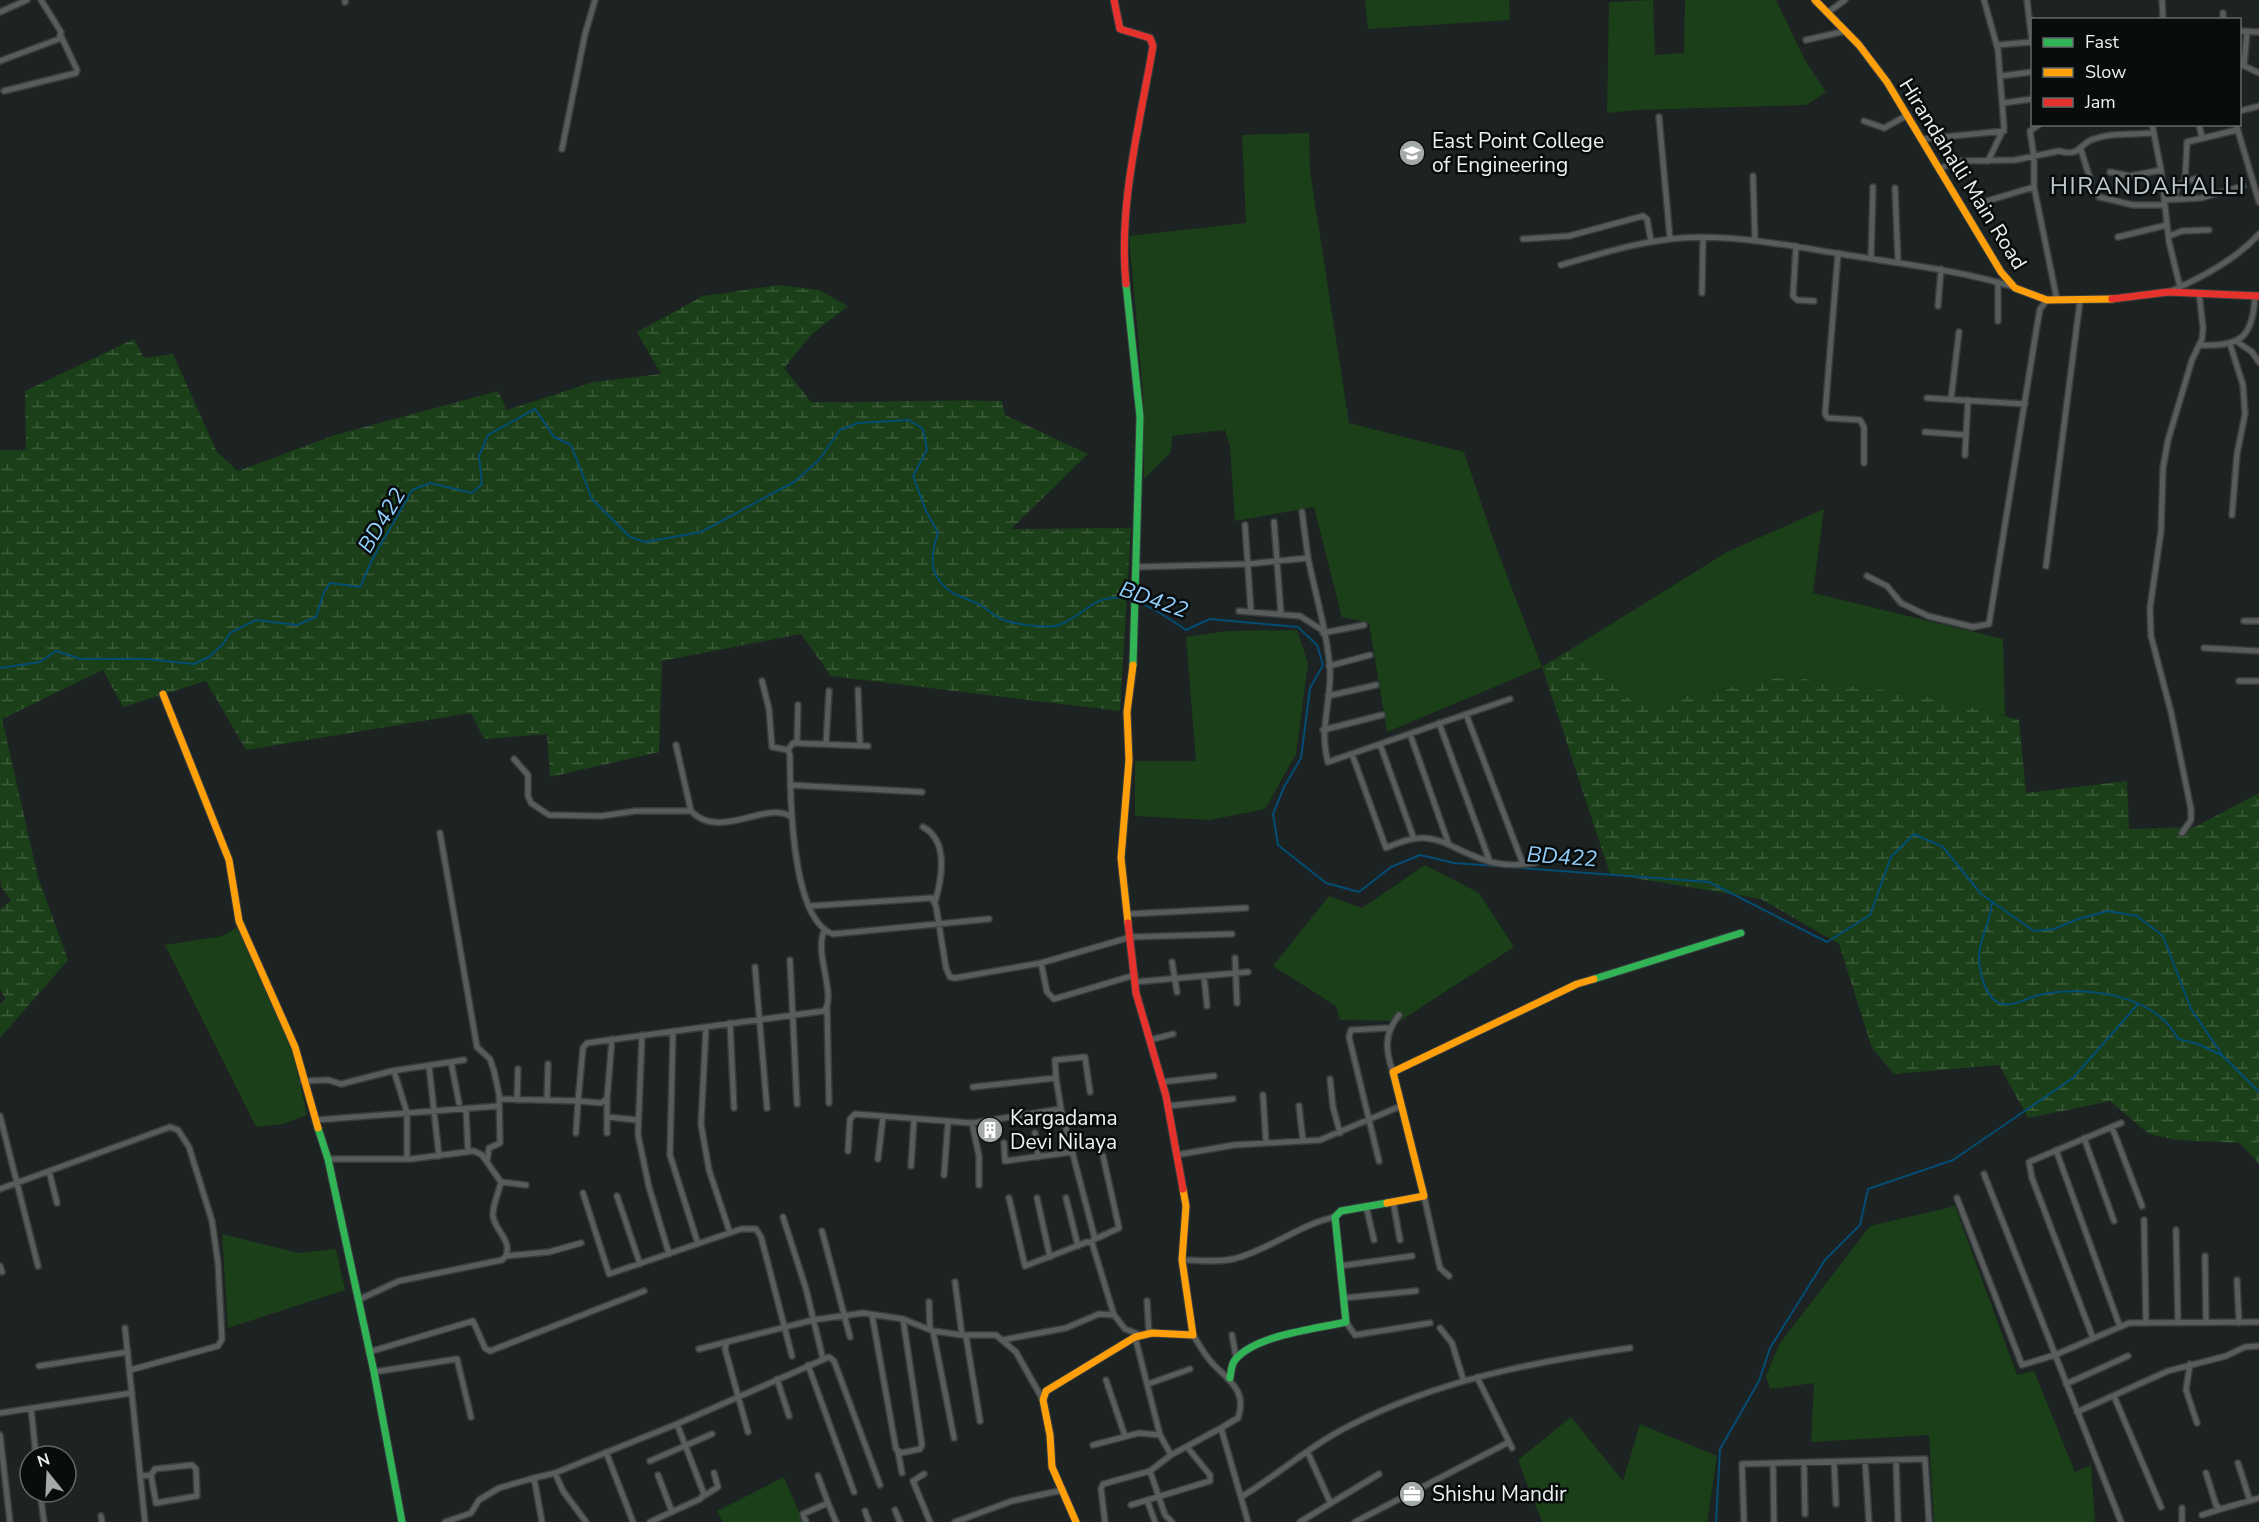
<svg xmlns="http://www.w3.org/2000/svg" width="2259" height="1522" viewBox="0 0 2259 1522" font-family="'Nunito Sans',sans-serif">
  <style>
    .grass { fill: #1b3f18 }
    .wetland { fill: url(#wetland-marsh) }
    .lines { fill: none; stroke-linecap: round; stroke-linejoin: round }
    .stream { stroke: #034c73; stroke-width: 2 }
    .street-casing { stroke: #383d3d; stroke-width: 8 }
    .fast-casing { stroke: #383d3d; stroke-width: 9 }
    .slow-casing { stroke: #383d3d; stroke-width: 9 }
    .jam-casing { stroke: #383d3d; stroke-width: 9 }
    .street { stroke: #585c5c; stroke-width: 5 }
    .fast { stroke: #30b455; stroke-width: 7 }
    .slow { stroke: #ff9f0a; stroke-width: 7 }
    .jam { stroke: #e5322d; stroke-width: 7 }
    .labels { text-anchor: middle; stroke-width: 5; stroke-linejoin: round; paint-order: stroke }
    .poi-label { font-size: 21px; fill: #ecf2f1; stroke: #080c0c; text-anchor: start }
    .street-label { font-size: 21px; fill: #ecf2f1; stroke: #080c0c }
    .water-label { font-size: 22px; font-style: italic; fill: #91cffd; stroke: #080c0c }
    .quarter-label { font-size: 24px; letter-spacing: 1.5px; fill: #bcc8c7; stroke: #080c0c }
  </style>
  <defs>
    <pattern id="wetland-marsh" width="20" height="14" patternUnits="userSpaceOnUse" patternTransform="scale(1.5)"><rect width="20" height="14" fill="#1b3f18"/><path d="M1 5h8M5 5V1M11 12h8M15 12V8" fill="none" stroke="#3c5b3a"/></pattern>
  </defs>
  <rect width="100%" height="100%" fill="#1d2222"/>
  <path class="grass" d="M1365,0h144l1,20 -142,9z
    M1653,0l2,55 29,-2 1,-53h91l29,60 21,32 -20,13 -170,5 -29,3 2,-111z
    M1309,133l1,38 39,252 115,29 32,95 46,120 -155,65 -18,-109 -27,-6 -28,-110 -79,14 -5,-74 -5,-17 -53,6 -1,16 -27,27 -1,-87 -14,-156 117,-13 -4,-88z
    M1824,509l-11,84 190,46 2,77 -62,-17 -158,-23 -147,30 -67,-57 156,-97z
    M1297,630l11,33 -12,91 -31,55 -55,11 -75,-4v-55h61l-10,-124 42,-6z
    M1425,865l54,28 35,54 -114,74 -60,-1 -4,-14 -63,-40 56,-70 33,12z
    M237,927l55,120 15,68 -24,9 -27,3 -91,-182 58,-9z
    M1955,1206l62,169 17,-4 41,101 16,-7 4,57h-161l-5,-87 -118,7 3,-59 -44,6 -4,-13 14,-33 90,-117z
    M222,1234l77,19 37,-4 9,41 -117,38z
    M1571,1417l52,64 17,-57 77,32 -10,66h-165l-24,-62z
    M784,1477l19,45h-80l-6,-11z"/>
  <path class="wetland" d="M779,285l40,5 29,16 -36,28 -28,34 27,34c64,1 127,-3 191,-1l3,14 83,39 -77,75 120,-1 -11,183 -289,-35 -30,-42 -139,27 -3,91 -109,25 -3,-43 -63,5 -13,-26 -225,37 -40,-69 -83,26 -20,-37 -101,49 36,158 30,83 -68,78v-34l5,-5 -5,-11v-79l11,-9 -10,-13 -1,-8v-429h26l-1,-59 109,-52 10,19 29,-4 44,98 21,19 97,-36 163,-44 9,19 86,-28 68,-8 -24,-42 66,-36z
    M1571,649l67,57 147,-30 158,23 76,21 7,73 101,-12 2,48 66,-2 64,-34v371l-19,-21 -64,-3 -27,-6 -39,-33 -82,17 -29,-53 -105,9 -22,-26 -33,-104 -78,-45 -151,-25 -68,-207z"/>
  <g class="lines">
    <path class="stream" d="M0,668l40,-6 16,-11 25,8h65l48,5 15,-7 14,-13 7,-11 26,-13 41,5 19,-8 8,-25 6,-9 30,4 12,-27 40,-70 18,-7 42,10 10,-9 -3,-28 9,-21 47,-26 19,28 17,8 21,54 38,38 15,5 56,-10 93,-50 25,-22 21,-30 18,-7 51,-3 14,9 4,21 -14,26 13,35 12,22c-5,14 -9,31 -1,44 12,20 28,19 45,29 7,4 12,10 19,13 11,5 47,10 58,6 19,-6 32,-26 53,-27 27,-2 53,18 74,32l24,-11 88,8 19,18 6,20 -13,23 -9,70 -17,29 -11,27 5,31 48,38 33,9 32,-25 29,-12 34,8 255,19 118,60 43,-27 21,-58 23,-23 29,13 38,47 53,37 20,-2 24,-10 30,-8 29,5 26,20 28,73 32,47 36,36
      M1992,901c-1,24 -17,42 -12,67 2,12 7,29 19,35 12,5 28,-5 40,-8 46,-10 116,-1 139,44l20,5 23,11
      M1716,1522l4,-73 39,-68 11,-33 55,-88 35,-35 8,-36 85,-29 120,-82 65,-74"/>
    <g class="street-casing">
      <path id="street" d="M345,0v2
        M1984,0l14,50 6,78 -16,33
        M2027,0l5,42
        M2162,0l1,20
        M0,12l27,-12
        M1827,13l18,-13
        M2223,20v-7
        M2240,31l19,1
        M1806,40l40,-9
        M1997,45l35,-3
        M0,61l59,-22 2,-7 -20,-32
        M2240,64l19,9
        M2244,66l3,-34
        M2001,76l31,-4
        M4,91l72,-18 1,-3 -16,-34
        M2003,103l29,-4
        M2240,111l19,-5
        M1659,117l11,122
        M1864,121l20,7 24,-13
        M2040,124l-10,7 4,26v30l23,113
        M2152,124l9,46 8,72 11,45
        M2199,124l3,14
        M2236,124l23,78
        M1923,139l81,-8
        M562,149l23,-115 10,-34
        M2081,150l10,32
        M1941,168l17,-7 57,-1 44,-9c21,6 20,-6 32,-11 20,-8 40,-5 61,-7
        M2110,172l20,4 31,-6
        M1753,176l2,65
        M2185,181l2,-39 50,-12
        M1895,188l3,74
        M2099,197l34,8h31
        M2174,199l4,-14 19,-7
        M2164,200l37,-2 42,-12
        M1987,201l47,-14
        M2169,236l13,-5 27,-1
        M2118,237l49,-12
        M1523,239l46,-3 74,-20 4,3 4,22
        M1796,246l-3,50 4,4 17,1
        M1838,253l-13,161 3,4 32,2 4,7v36
        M1871,259l2,-72
        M1561,265c39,-11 79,-24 120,-27 49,-4 105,7 154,15 60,10 120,16 179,34
        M1998,282v39
        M2169,292c32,-14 67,-32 90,-58
        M1702,293l1,-55
        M1938,306l3,-37
        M2236,341l16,11 7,10
        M2230,344l13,41 2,29 -8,40 -5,61
        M2200,345c41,2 53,-8 55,-49
        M1927,398l98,6
        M1951,399l8,-67
        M1925,432l41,3
        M1965,455l3,-55
        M1302,512l6,46
        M1274,522l7,92
        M1245,525l6,87
        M2046,566l34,-265
        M1136,567l112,-3 60,-6c7,35 20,77 22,113 1,32 -11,59 -2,91l182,-63
        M1867,576l20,10 14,17 27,13 45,11 16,-3 47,-292 4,-23 7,-9
        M1239,611l61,5 22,14
        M2244,621h15
        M1323,633l41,-8
        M2204,648l55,3
        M1329,666l41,-11
        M762,681l7,28 3,38 16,3 2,5c0,38 1,165 43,179l156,-15
        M2239,681h20
        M858,690l2,55
        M1328,696l48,-11
        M1466,714l57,150
        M1439,723l51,139
        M1323,730l59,-15
        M1410,734l38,108
        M797,743l1,-38
        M826,744l3,-53
        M1380,744l34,95
        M676,745l15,66c28,30 74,-10 99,5
        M788,750l5,-7 75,3
        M1352,754l34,94c51,-24 59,1 102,13 16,5 31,4 47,2
        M514,759l14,16v21l3,7 18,12 52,1 35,-5h55
        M790,785l132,7
        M923,827c26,14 19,51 12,75
        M440,833l37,214 13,12 4,12 5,23 1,49 -11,5 -2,14
        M2182,833l9,-13v-11l-20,-97 -20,-76 -1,-28 11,-77 2,-63 5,-28 24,-80 10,-21 1,-11 -4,-35
        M809,906l123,-8 4,8 10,62 4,9 5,1 86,-15 90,-26 101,-3
        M1128,914l118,-6
        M1235,958l2,45
        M790,960l7,144
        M1172,962l5,30
        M1041,963l6,29 7,7 81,-24
        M755,967l12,141
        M1204,976l3,30
        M1135,982l113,-10
        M827,1007l2,96
        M730,1023l4,85
        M706,1027l-5,97 8,46 21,63
        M673,1031l-3,124 28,89
        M642,1035l-4,100 11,52 20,67
        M1150,1040l23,-6
        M451,1062l8,41
        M429,1066l10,90
        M394,1071l13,42v46
        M1393,1072c-8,-22 -9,-38 6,-57
        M1056,1078l-1,-18 30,-3 5,35
        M1330,1079l3,28 7,26
        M303,1081l25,-1 13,4 51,-13 72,-11
        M1162,1082l52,-6
        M973,1087l83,-9 5,31
        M1263,1095l3,48
        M499,1099l79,2 5,-53 4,-5 237,-32c13,-15 -10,-57 0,-80
        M517,1100l1,-31
        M547,1100l1,-36
        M1168,1106l65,-7
        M1299,1106l4,35
        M466,1109l2,43
        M0,1116l38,150
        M607,1117l31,3
        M316,1120l183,-14
        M972,1123l7,33v29
        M2112,1127l30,79
        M576,1133l2,-32 23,2 6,-4 5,-60
        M607,1133v-34
        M1035,1133l3,24
        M2084,1138l30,83
        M1004,1143l1,18 68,-9
        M2056,1150l64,177
        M848,1151l2,-32 5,-5 117,9 89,-14 34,130
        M1176,1155l58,-10 86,-5 81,-34
        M328,1159h83l63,-8 8,4 19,27c-2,10 -9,24 -8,34 2,15 19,24 13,40l-4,4 -103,21 -41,19
        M878,1159l5,-42
        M1379,1161l-30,-124 2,-7 38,-2
        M911,1166l3,-47
        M49,1171l8,32
        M1984,1174l137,348
        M944,1175l4,-53
        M501,1182l25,3
        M0,1189l170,-62 8,3 11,17 23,74 6,42 4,76 -4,7 -88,24
        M583,1193l26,81 132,-45h15l5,8 31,119
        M617,1196l23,68
        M1424,1196l16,72 9,8
        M1009,1198l16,68 62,-24 5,1 22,72 11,14 16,6
        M1037,1198l13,59
        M1066,1198l12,48
        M1957,1198l65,167 33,-10 74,-32 130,-1
        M1393,1201l7,39
        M1366,1206l8,34
        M783,1217l23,72 17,70
        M2144,1220l2,103
        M2176,1230l2,93
        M822,1231l28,106
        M1093,1240l26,-12 -16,-72
        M506,1256l43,-4 32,-9
        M2205,1256l1,66
        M1182,1260c17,0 39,3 55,-2 35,-10 64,-34 98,-41
        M0,1266l2,6
        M1340,1266l72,-10
        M2237,1280l2,43
        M955,1282l7,53
        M1344,1298l72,-7
        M1147,1301l2,32
        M929,1302l1,27
        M872,1315l24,134 5,4 19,-4 2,-4 -19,-126
        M1346,1322l9,13 75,-12
        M125,1328l20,194
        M1440,1328l12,15 11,36
        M933,1331l21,107
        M1193,1335c7,10 13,23 22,31 16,16 32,26 23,52l-17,10 27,94
        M1232,1335l4,22
        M966,1336l14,85
        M1135,1337l25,98 11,20
        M2093,1338l-61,-160 -3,-16 92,-39
        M1002,1340l64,-12 33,-14 15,1
        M727,1342l-2,7 23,83
        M699,1349l114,-29 50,-7 40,6 30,12 29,4h34l20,17 27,48
        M369,1352l104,-31 12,27 5,3 154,-60
        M2190,1364l-4,26 11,33
        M808,1365l46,127
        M39,1366l89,-14
        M374,1372l83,-13 14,58
        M1477,1377l35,71
        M777,1379l12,37
        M1106,1380l19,56
        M1148,1384l42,-15
        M2066,1384l62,-28
        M2114,1396l47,111
        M31,1408l5,48
        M2077,1412l91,-41 58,-15 19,-9 14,-1
        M0,1413l132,-20
        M0,1435l10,87
        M1093,1445l46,-12 21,2
        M606,1452l27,70
        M898,1452l4,21
        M1308,1453l22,49
        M1896,1460l2,62
        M650,1461l62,-27
        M1865,1461l4,61
        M1834,1462l2,42
        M1773,1463l1,59
        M1804,1463l1,51
        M2238,1463l12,38
        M1150,1471l15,44 7,7
        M555,1473l8,18 23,31
        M2206,1473l10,32 5,4 38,-11
        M924,1474l-11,7 17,41
        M658,1475l14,37
        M140,1476l11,-1 4,-6 37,-4 4,4 1,27 -41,7 -5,-28
        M534,1478l21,-5 122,-49 152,-67 5,4 46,124
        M40,1492l4,30
        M702,1497l16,-10 -4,-14
        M1241,1497c37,-22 71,-53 110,-72 88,-45 182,-63 279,-77
        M1147,1500l8,22
        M828,1503l8,19
        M1131,1505l79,-24v-6l-23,-28
        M2182,1508v14
        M895,1510l5,12
        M865,1511l4,11
        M2202,1515l19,-6
        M101,1516l1,6
        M445,1522l26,-9 8,-13 20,-12 35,-10 8,44
        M650,1522l50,-23 4,-5 -27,-70
        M806,1522l-3,-8 25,-11 -10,-27
        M955,1522l57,-21 51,-11
        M1105,1522l-4,-33 2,-5 47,-13 21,-16 50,-27
        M1300,1522l79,-48
        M1355,1522l154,-80
        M1744,1522l-2,-58 183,-5 4,63"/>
    </g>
    <g class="fast-casing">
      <path id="fast" d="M1126,284l14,133 -7,248
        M1594,979l147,-46
        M318,1128l10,31 46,213 28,150
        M1230,1378c1,-6 1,-13 5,-18 20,-25 81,-31 111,-38l-11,-105 6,-6 46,-8"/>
    </g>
    <g class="slow-casing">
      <path id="slow" d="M1815,0l44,45 28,37 114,190 14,16 32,12 65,-1
        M163,694l66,166 10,61 56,126 23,81
        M1128,923l-7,-65 8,-98 -2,-48 6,-47
        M1387,1203l37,-7 -31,-124 184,-88 17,-5
        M1076,1522l-24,-55 -2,-32 -7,-35 3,-9 89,-54 17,-4 41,2 -11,-75 4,-54 -3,-17"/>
    </g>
    <g class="jam-casing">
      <path id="jam" d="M1114,0l6,29 30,9 3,8c-13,77 -35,159 -27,238
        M2112,299l56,-7 91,4
        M1128,923l8,70 30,103 17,93"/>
    </g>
    <use href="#street" class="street"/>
    <use href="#fast" class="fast"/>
    <use href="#slow" class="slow"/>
    <use href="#jam" class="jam"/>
  </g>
  <defs>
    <g id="university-disc" transform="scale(1.35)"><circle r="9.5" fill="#a4a9a9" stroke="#080c0c"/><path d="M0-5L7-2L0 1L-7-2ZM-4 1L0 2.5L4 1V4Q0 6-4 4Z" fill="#fff"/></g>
    <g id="building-disc" transform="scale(1.35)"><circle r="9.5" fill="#a4a9a9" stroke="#080c0c"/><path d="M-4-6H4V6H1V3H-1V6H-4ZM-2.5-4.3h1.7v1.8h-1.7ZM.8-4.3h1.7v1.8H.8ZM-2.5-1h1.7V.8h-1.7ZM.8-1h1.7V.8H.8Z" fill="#fff"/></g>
    <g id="office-disc" transform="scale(1.35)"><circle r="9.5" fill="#a4a9a9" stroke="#080c0c"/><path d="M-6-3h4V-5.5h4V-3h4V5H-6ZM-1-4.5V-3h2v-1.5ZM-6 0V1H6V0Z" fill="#fff"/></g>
  </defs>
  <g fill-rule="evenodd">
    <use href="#university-disc" x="1412" y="153"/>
    <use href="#building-disc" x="990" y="1130"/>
    <use href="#office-disc" x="1412" y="1494"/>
  </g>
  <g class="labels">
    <g class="poi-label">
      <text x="1432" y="148">East Point College<tspan x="1432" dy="24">of Engineering</tspan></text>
      <text x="1010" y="1125">Kargadama<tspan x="1010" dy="24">Devi Nilaya</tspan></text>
      <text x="1432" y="1501">Shishu Mandir</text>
    </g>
    <g class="street-label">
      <text transform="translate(1963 174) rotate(58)" y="7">Hirandahalli Main Road</text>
    </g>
    <g class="water-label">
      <text transform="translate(381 520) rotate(-59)" y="8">BD422</text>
      <text transform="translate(1154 599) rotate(19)" y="8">BD422</text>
      <text transform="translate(1562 856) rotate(4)" y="8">BD422</text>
    </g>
    <g class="quarter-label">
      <text x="2148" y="194">HIRANDAHALLI</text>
    </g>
  </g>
  <rect x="2031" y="18" width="210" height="108" fill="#080c0c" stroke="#636868" stroke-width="1.5"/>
  <rect x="2043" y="38" width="30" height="9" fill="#30b455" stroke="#636868" stroke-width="1.5"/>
  <text x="2085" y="48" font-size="18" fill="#ecf2f1">Fast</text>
  <rect x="2043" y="68" width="30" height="9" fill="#ff9f0a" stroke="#636868" stroke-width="1.5"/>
  <text x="2085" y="78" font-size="18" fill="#ecf2f1">Slow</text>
  <rect x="2043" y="98" width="30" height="9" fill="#e5322d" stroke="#636868" stroke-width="1.5"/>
  <text x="2085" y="108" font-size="18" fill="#ecf2f1">Jam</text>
  <g transform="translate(48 1474) rotate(342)"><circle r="28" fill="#080c0c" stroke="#636868" stroke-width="1.5"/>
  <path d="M0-4.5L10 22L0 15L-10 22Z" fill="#a4a9a9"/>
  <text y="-9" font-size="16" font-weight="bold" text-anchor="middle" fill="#ecf2f1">N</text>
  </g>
</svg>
